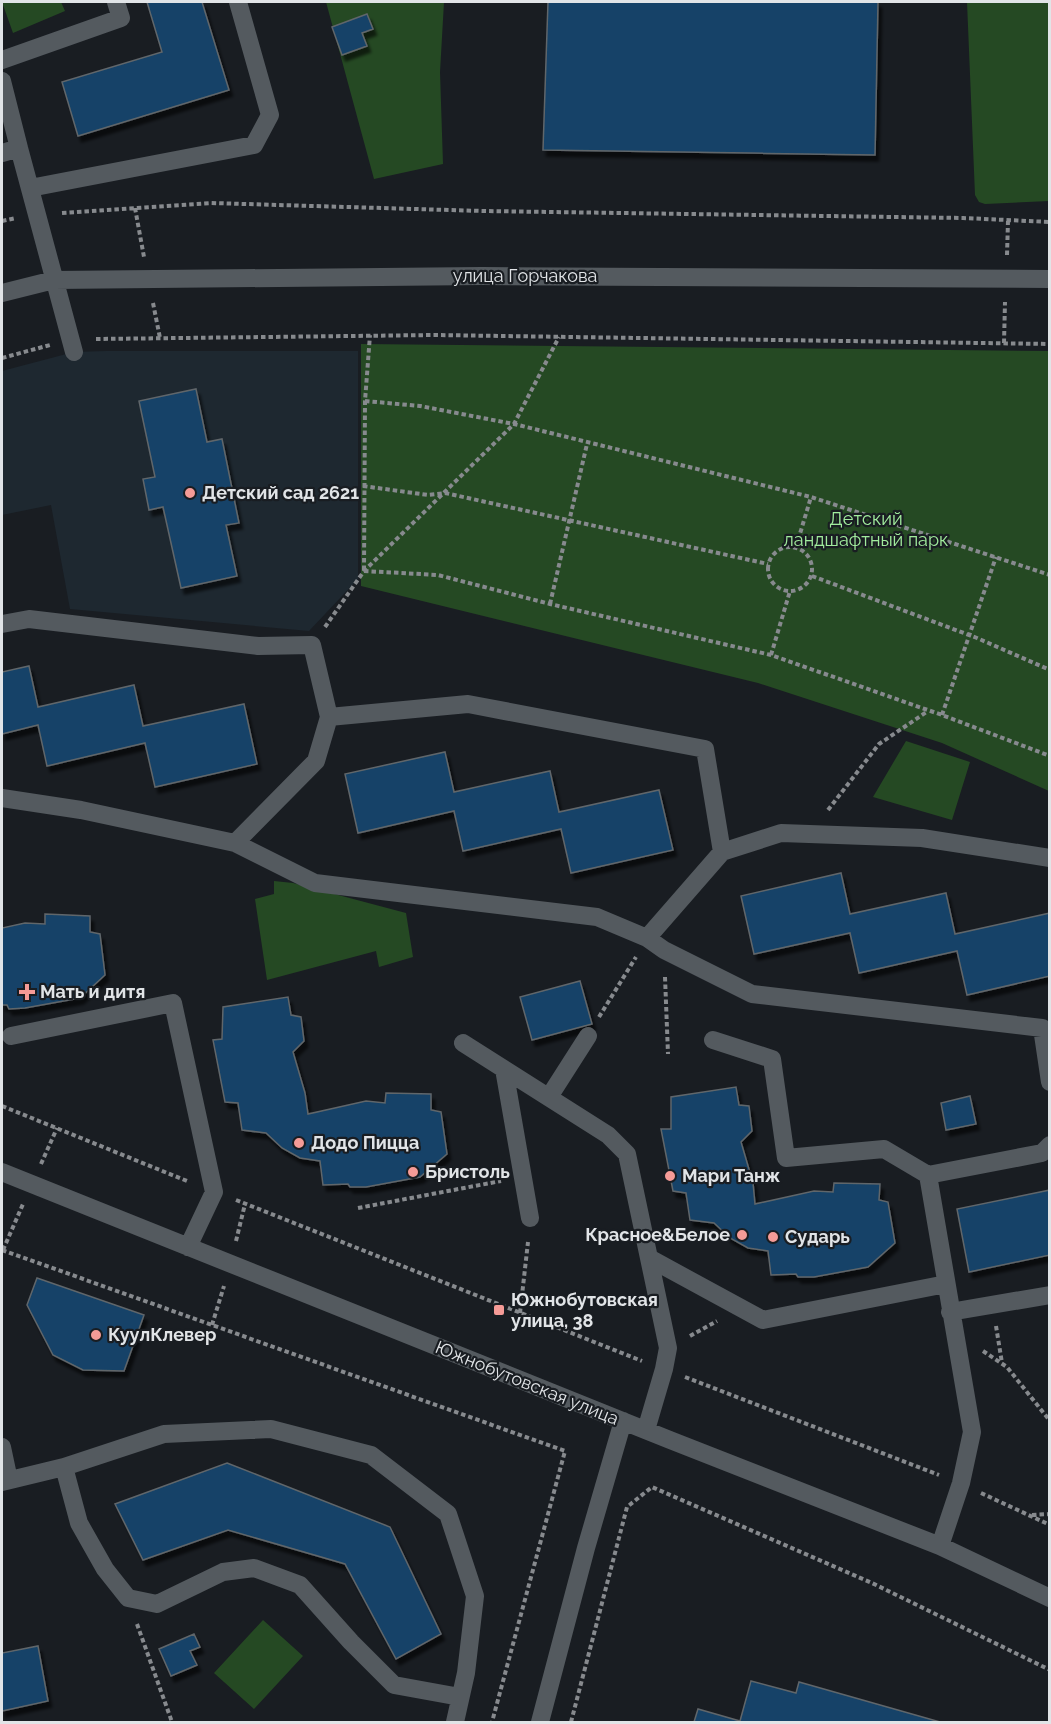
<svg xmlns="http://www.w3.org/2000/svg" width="1051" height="1724" viewBox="0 0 1051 1724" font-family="Raleway,sans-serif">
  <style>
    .built { fill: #1e2830 }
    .green { fill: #254923 }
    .building { fill: #134267; stroke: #60666b; stroke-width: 1.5; filter: url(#shadow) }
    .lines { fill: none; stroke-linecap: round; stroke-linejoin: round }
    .path { stroke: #878a8e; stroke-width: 4; stroke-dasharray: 4.5 3; stroke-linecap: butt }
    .minor { stroke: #545a5f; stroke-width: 18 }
    .poi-dot { fill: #f59b97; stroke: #191d22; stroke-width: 2 }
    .labels { text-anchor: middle; stroke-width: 4.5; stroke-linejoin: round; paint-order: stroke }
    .street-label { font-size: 18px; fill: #e1e4e7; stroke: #191d22 }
    .poi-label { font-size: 18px; font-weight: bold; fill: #e1e4e7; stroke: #191d22; text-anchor: start }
    .park-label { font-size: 18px; fill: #a1ec9d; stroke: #191d22 }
  </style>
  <defs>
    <filter id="shadow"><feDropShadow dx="3.5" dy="6" stdDeviation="1.5" flood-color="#0009"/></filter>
  </defs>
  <rect width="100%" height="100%" fill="#191d22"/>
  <path class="built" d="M106,351h252v228l-49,52 -239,-22 -19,-104 -49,10v-144l72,-19z"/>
  <path class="green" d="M2,2h59l4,9 -52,22z
    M326,2h118l-4,70 3,92 -69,15z
    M967,2h82v199l-64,3 -6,-2 -4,-7z
    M361,344l688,7v440l-107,-48 -184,-60 -397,-97z
    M906,741l64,21 -18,58 -79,-23z
    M274,881l19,2 113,30 7,44 -34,10 -3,-16 -109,29 -12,-81 19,-5z
    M263,1620l40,36 -49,53 -40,-36z"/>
  <path class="building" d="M147,2h55l27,88 -151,46 -16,-54 100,-30z
    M548,2h330l-3,153 -332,-5z
    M367,14l6,15 -11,4 5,13 -25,9 -10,-28z
    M196,389l11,53 15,-3 17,84 -13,2 11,51 -56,12 -18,-81 -14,3 -6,-31 12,-2 -16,-76z
    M29,666l9,41 96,-22 9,41 101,-22 13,60 -102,23 -10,-44 -98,23 -9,-41 -36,9v-62z
    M445,752l9,40 96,-21 9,41 100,-22 14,60 -102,23 -10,-44 -98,22 -9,-40 -96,22 -13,-59z
    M841,873l9,41 96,-21 9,41 95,-21v63l-83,19 -10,-44 -98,22 -9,-40 -96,21 -13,-58z
    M45,914l45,2v16l10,2 5,41 -25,23 -55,10 -16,1 -2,-4h-5v-77l23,-5 20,1z
    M580,981l12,43 -60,16 -12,-43z
    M288,997l3,18 10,2 3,24 -11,11 12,41 3,21 58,-13 19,2 1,-10 45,1v16l10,2 6,42 -27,23 -54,10h-16l-2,-3 -25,1 -3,-24 -20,-3 -18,-10 -16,-15 -24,-3 -4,-27 -13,-1 -12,-62 9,-1 1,-32z
    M736,1087l3,18 10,1 3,25 -11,11 12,41 2,21 59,-13 19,1 1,-9 46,1 -1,16 9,2 7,41 -27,24 -54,10h-16l-2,-3 -25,1 -3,-24 -20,-3 -18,-10 -16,-15 -24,-3 -4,-27 -13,-2 -12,-62h10v-32z
    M970,1096l6,28 -30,6 -5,-27z
    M1050,1190v65l-81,17 -12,-63z
    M37,1278l107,37 -20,56 -41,-1 -30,-15 -26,-50z
    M227,1463l163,64 51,107 -45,25 -51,-95 -117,-34 -85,30 -28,-56z
    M194,1634l6,13 -10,4 7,14 -26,11 -12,-27z
    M38,1646l10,55 -46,10v-58z
    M751,1681l45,12 3,-11 141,40h-246l4,-13 42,12z"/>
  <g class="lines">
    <path class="path" d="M135,208l9,49
      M62,213l149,-10 272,8 480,7 87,4
      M2,221l14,-3
      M1007,255l1,-34
      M153,303l7,35
      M96,339l339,-4 615,9
      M1004,343l1,-41
      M2,358l48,-13
      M365,401l55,5 94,18 297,73 239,78
      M363,486l65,9 17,-2 323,71
      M768 569a22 22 0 1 1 44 0a22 22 0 1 1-44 0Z
      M796,547l15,-50
      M364,570l1,-169 5,-66
      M364,571l74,4 112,29 221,51 171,60 108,41
      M812,576l165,62 73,32
      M550,604l37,-160
      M325,627l39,-56 150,-147 45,-87
      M771,655l19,-64
      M942,715l54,-158
      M828,810l51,-66 49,-33
      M665,977l3,77
      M599,1017l37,-60
      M2,1106l185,75
      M41,1164l16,-36
      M236,1200l406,161
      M358,1208l143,-27
      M236,1241l9,-37
      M2,1250l563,201 -73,271
      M3,1250l20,-46
      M520,1313l8,-71
      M212,1325l12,-39
      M996,1326l6,37
      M690,1336l27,-15
      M983,1351l24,16 43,54
      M685,1377l254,98
      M981,1493l69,32
      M1032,1515l18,-1
      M137,1624l35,98
      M571,1722l56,-215 25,-20 220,96 178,87"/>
    <path class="minor" d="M2,60l119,-42 -5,-16
      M2,81l17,67
      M2,153l17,-5 55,204
      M30,188l224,-43 16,-30 -32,-113
      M2,293l52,-13 428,-4 568,3
      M2,624l27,-5 229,27 54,-1 17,72 -13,44 -81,82
      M329,717l139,-13 237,45 17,103 59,-19 141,5 128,20
      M2,798l79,12 154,33 80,40 282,34 50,21 17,12 88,44 290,34 8,54
      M647,938l75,-86
      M11,1036l162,-33 41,189 -26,55
      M713,1040l59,19 14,99 98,-9 44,26
      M463,1043l145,92 19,19 41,194 -4,21 -18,61
      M504,1069l26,149
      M549,1097l39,-61
      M2,1172l668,268 270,106 110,52
      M649,1258l114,62 183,-36
      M950,1312l100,-17
      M2,1447l7,33
      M64,1467l15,56 26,46 23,29 29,6 66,-32 31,-4 46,17 51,57 43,43 66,12
      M2,1482l62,-15 100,-33 107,-5 100,26 77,59 27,82 -9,77 -11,49
      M940,1546l21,-63 11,-51 -44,-257 114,-22 8,-8
      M540,1722l46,-174 37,-127"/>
  </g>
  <g class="poi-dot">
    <circle cx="190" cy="493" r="6"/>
    <path d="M24 983h6v6h6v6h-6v6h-6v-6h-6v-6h6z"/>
    <circle cx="299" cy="1143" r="6"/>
    <circle cx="413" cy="1172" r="6"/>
    <circle cx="670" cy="1176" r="6"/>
    <circle cx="742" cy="1235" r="6"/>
    <circle cx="773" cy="1237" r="6"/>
    <rect x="493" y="1304" width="12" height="12" rx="3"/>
    <circle cx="96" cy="1335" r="6"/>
  </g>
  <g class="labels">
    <g class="street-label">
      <text x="525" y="282">улица Горчакова</text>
      <text transform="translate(527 1383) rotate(22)" y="6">Южнобутовская улица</text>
    </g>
    <g class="poi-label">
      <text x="202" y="499">Детский сад 2621</text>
      <text x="40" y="998">Мать и дитя</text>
      <text x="311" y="1149">Додо Пицца</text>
      <text x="425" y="1178">Бристоль</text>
      <text x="682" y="1182">Мари Танж</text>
      <text x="730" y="1241" text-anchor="end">Красное&amp;Белое</text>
      <text x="785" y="1243">Сударь</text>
      <text x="511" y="1306">Южнобутовская<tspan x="511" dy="21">улица, 38</tspan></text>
      <text x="108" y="1341">КуулКлевер</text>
    </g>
    <g class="park-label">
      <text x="866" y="525">Детский<tspan x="866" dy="21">ландшафтный парк</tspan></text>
    </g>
  </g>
  <rect width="1051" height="1724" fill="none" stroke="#e1e4e7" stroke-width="6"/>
</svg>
